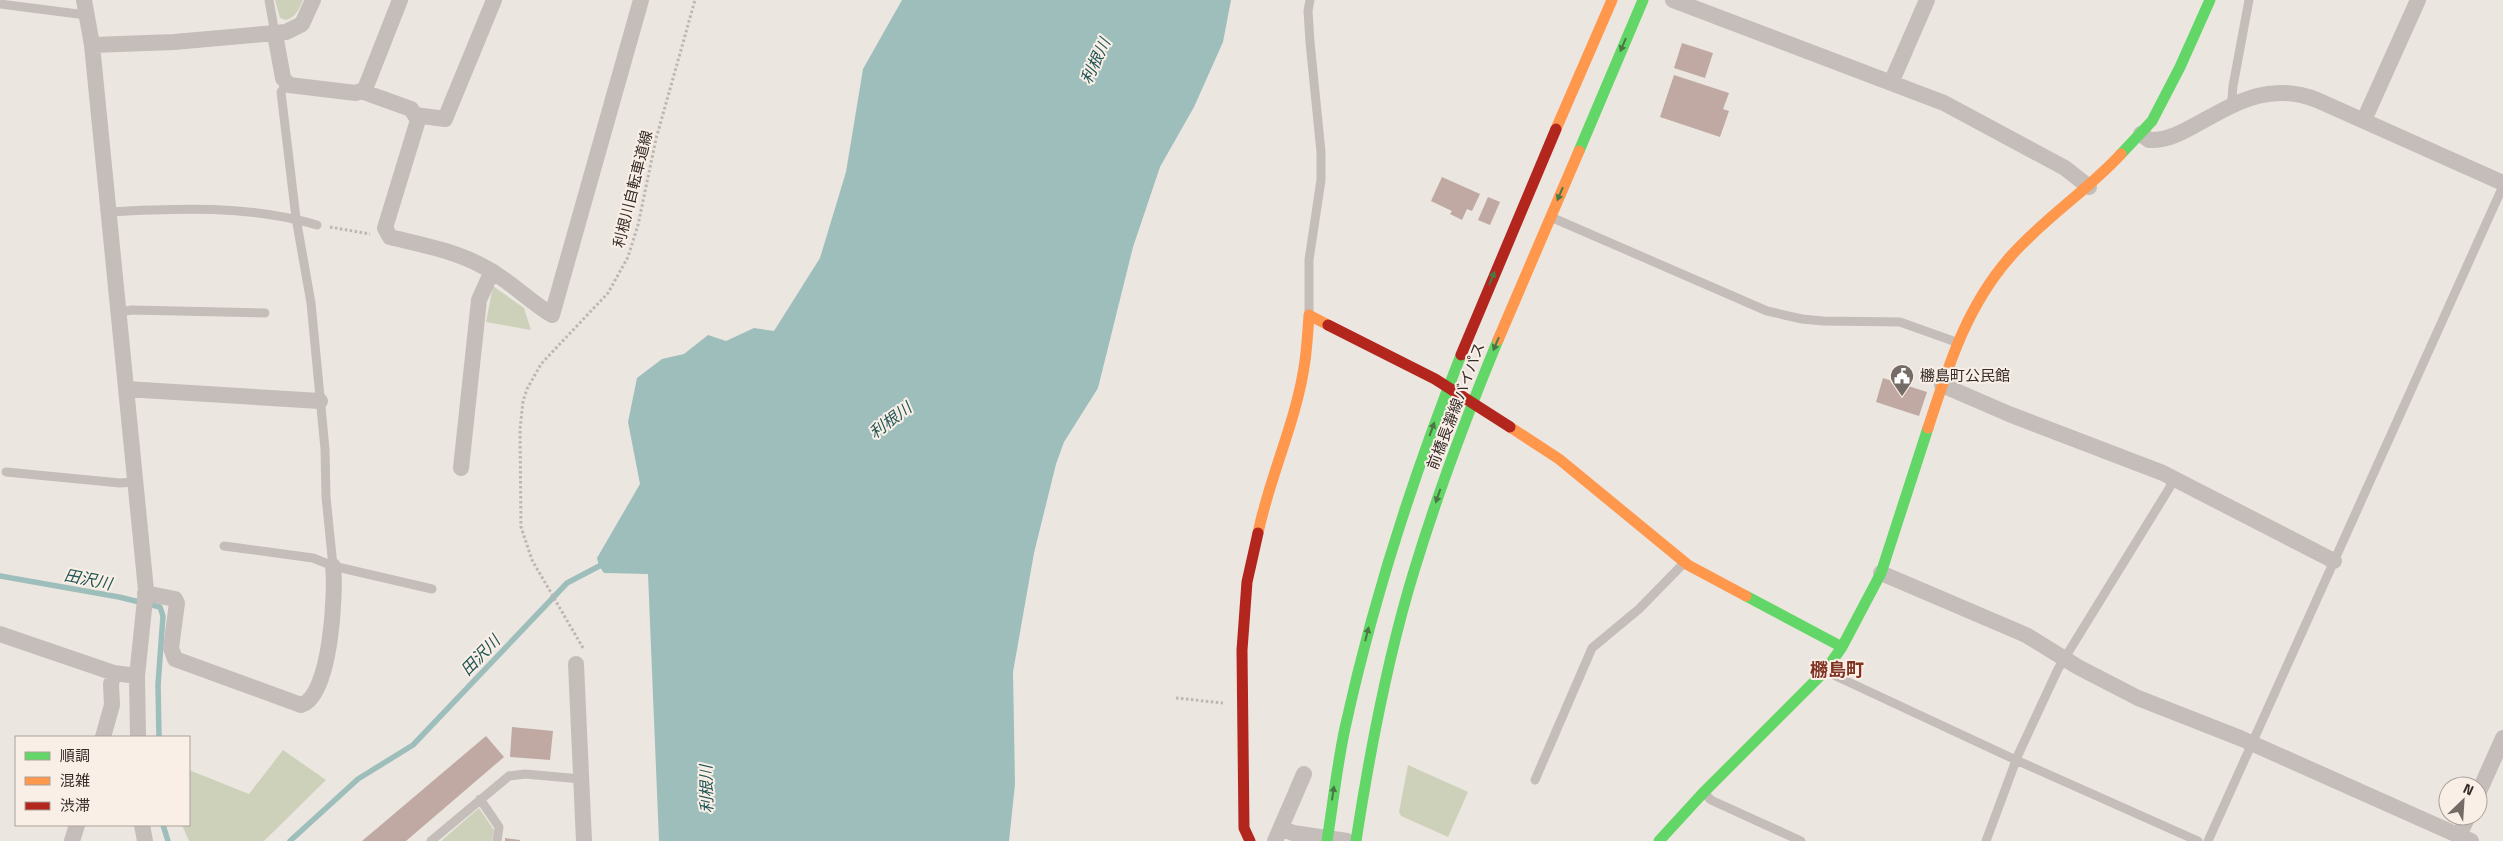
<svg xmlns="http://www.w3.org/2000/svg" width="2503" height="841" viewBox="0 0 2503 841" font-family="'Titillium Web','Noto Sans JP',sans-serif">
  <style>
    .green { fill: #ced1ba }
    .water { fill: #9dbebb }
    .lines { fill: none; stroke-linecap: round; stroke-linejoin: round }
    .stream { stroke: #9dbebb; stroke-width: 5.5 }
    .building { fill: #bfa9a2 }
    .path { stroke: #bdb6b2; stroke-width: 3; stroke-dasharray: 2.5 2.5; stroke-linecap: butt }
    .lane { stroke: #c4bdb9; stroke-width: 9 }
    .street { stroke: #c4bdb9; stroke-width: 16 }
    .fast { stroke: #63d668; stroke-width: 11 }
    .slow { stroke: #ff974d; stroke-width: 11 }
    .jam { stroke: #b3261e; stroke-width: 11 }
    .oneway { fill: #4a7844 }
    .labels { text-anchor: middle; stroke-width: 4; stroke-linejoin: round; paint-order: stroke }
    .street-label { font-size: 15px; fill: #352b27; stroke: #f9efe7 }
    .poi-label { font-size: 15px; fill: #352b27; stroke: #f9efe7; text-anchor: start }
    .water-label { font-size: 16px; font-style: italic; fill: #1f5555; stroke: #f9efe7 }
    .quarter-label { font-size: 18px; font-weight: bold; fill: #813323; stroke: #f9efe7 }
  </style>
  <rect width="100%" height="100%" fill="#ece6e0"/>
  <path class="green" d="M275,0h28c-4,9 -7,17 -17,20l-6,-2z
    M493,286l31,22 7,22 -45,-8z
    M283,750l43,30 -62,61h-75l-7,-16h7v-55l60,24z
    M1408,765l60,27 -20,45 -47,-21 -2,-4z
    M479,808l15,22 -2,11h-51z"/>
  <path class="water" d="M902,0h329l-8,42 -29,65 -34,60 -27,80 -35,141 -34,54 -8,22 -22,89 -21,119 2,112 -6,57h-350l-11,-267 -44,-1 -5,-7 -2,-8 43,-74 -12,-62 9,-44 25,-19 22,-5 24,-19 18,6 28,-13 20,3 46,-73 26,-86 17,-103z"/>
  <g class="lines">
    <path class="stream" d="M0,576l119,21 41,10 3,9 -5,69 1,52
      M163,825l5,16
      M290,841l68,-62 55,-34 154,-162 38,-20"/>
  </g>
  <path class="building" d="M1682,43l31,10 -8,25 -31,-10z
    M1674,75l55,18 -6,16 6,2 -9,26 -60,-20z
    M1442,177l38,17 -8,17 -5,-2 -5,11 -12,-6 2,-3 -21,-10z
    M1488,197l12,5 -10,23 -12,-5z
    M1883,378l44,14 -8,24 -43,-14z
    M512,727l41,4 -3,29 -40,-3z
    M486,736l18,21 -98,84h-44z
    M505,838l15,2v1h-15z"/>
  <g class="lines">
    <path class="path" d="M330,227l40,7
      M583,648l-51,-88 -11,-33 -1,-97 3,-29 4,-12 14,-25 67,-71 20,-36 10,-32 18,-86 39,-139
      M1176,698l47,5"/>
    <path class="lane" d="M269,0l6,34
      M0,4l86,11
      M287,83l-6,9 15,126 15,85 14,146 1,48 7,69
      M2235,103l-3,-5 1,-12 16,-86
      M108,212c69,-4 142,-7 209,13
      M1553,218l214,93 35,8 21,2 77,1 56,20
      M119,312l13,-2 133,3
      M1309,315v-55l12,-80v-28l-11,-110 -2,-31 2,-11
      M6,472l114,11 15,-1
      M224,546l89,12 20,8 99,23
      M1825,671l191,89 182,81
      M1535,780l57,-132 47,-39 45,-46
      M1704,793l7,7 90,41
      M480,799l19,28 -2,14
      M431,841l78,-65 16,-2 56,5
      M1986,841l32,-86 40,-86 112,-182 2,-10
      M2208,841l295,-655"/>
    <path class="street" d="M84,0l8,45 54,545 -9,86 1,61
      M1673,0l271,103 121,65 24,19
      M275,34l8,44 6,7 67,8 9,-4 35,-89
      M92,45l82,-3 112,-10 16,-8 11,-24
      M1891,83l36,-83
      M361,91l50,18 7,11 -33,108 5,9c33,8 66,14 96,31 24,13 43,33 66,47l89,-315
      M415,115l30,4 49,-119
      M2364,120l54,-120
      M2141,134l8,6c18,1 34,-8 50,-17 40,-22 72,-41 118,-23l186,83
      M1942,385l67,29 154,59 171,88
      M126,389l194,12
      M461,468l18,-168 13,-29
      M1881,573l145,62 52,32 60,31 102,40 231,103
      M145,593l30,6 2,4 -6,45 4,11 126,46c30,-8 35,-113 32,-139
      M0,634l114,39 23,3
      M576,664l8,177
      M103,737l9,-32 -1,-21 3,-11
      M2478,794l25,-56
      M142,825l3,16
      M1281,828l12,5 54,8
      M2459,836l9,-20
      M72,841l5,-16
      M1275,841l29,-67"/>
    <path class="fast" d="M1579,151l64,-151
      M2121,154l31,-33 28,-54 30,-67
      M1746,596l96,51
      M1327,841c6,-37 10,-76 18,-113 28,-128 68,-252 116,-373
      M1356,841c14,-91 31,-182 58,-270 24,-79 53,-156 84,-231
      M1659,841l44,-48 122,-122 17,-24 39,-74 47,-145"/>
    <path class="slow" d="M1556,129l56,-129
      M1498,340l81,-189
      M1510,427l49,32 129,106 58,31
      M1928,428c20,-61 38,-121 82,-171 33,-38 77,-66 111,-103
      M1258,533c12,-58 39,-113 47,-172 2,-15 3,-31 4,-46l19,10"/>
    <path class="jam" d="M1328,325l107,54 75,48
      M1461,355l95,-226
      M1250,841l-6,-13 -2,-178 5,-68 11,-49"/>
  </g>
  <defs><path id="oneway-solid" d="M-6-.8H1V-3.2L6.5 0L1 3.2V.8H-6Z" transform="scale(1.25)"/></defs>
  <g class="oneway">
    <use href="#oneway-solid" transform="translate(1623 45) rotate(113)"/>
    <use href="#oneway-solid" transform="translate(1560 194) rotate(113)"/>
    <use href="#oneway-solid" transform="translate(1492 278) rotate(-67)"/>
    <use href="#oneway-solid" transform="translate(1496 344) rotate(113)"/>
    <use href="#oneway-solid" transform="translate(1432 429) rotate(-70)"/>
    <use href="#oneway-solid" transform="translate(1438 496) rotate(109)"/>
    <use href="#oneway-solid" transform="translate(1367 634) rotate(-76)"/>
    <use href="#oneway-solid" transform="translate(1333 793) rotate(-82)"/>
  </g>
  <defs>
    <g id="civic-pin" transform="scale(1.25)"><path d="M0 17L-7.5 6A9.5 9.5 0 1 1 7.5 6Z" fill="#756c68" stroke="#f9efe7"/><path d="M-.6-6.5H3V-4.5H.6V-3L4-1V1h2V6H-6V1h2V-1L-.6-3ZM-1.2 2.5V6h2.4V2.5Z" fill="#fff"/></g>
  </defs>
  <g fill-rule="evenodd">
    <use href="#civic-pin" x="1902" y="376"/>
  </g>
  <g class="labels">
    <g class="street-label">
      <text transform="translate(633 189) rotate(-76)" y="5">利根川自転車道線</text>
      <text transform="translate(1456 406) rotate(-69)" y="5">前橋長瀞線バイパス</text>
    </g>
    <g class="poi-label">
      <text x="1920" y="381">橳島町公民館</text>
    </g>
    <g class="water-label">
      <text transform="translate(1095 61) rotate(-65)" y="6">利根川</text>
      <text transform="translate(890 420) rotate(-37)" y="6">利根川</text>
      <text transform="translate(88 579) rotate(11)" y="6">田沢川</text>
      <text transform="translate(480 655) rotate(-46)" y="6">田沢川</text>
      <text transform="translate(706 789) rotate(-91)" y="6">利根川</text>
    </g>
    <g class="quarter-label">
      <text x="1837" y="676">橳島町</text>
    </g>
  </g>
  <rect x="15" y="736" width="175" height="90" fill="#f9efe7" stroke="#aba19a"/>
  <rect x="25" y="752" width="25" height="8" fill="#63d668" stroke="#aba19a"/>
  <text x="60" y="761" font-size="15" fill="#352b27">順調</text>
  <rect x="25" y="777" width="25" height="8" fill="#ff974d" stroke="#aba19a"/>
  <text x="60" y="786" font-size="15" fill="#352b27">混雑</text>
  <rect x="25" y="802" width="25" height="8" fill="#b3261e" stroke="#aba19a"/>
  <text x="60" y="811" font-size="15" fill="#352b27">渋滞</text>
  <g transform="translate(2463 801) rotate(25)"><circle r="24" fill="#f9efe7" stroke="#aba19a"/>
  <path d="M0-4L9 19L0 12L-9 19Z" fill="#756c68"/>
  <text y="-8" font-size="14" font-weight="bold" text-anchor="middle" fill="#352b27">N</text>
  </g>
</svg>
